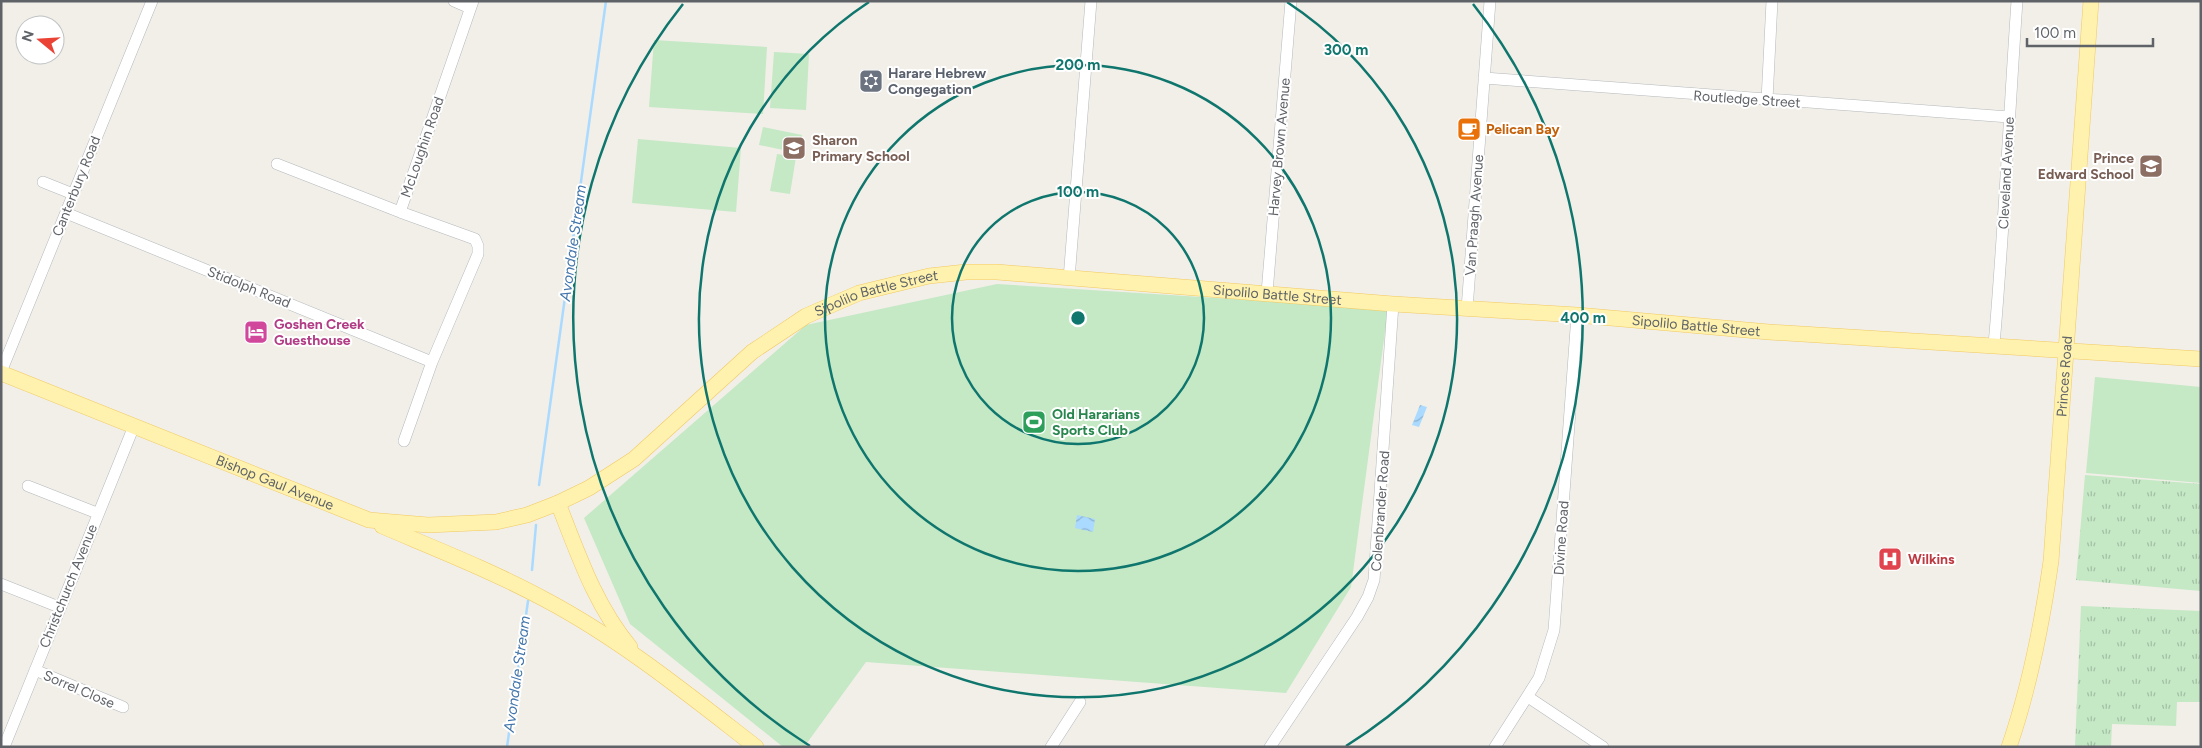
<svg xmlns="http://www.w3.org/2000/svg" width="2202" height="748" viewBox="0 0 2202 748" font-family="Figtree,sans-serif">
  <style>
    .grass { fill: url(#grass-tufts) }
    .pitch { fill: #c5e8c5 }
    .water { fill: url(#water-waves) }
    .lines { fill: none; stroke-linecap: round; stroke-linejoin: round }
    .stream { stroke: #aadaff; stroke-width: 2.5 }
    .minor-casing { stroke: #b5b8bc; stroke-width: 12 }
    .major-casing { stroke: #f2c960; stroke-width: 16 }
    .minor { stroke: #fff; stroke-width: 11 }
    .major { stroke: #fff2af; stroke-width: 15 }
    .ring { fill: none; stroke: #0f766e; stroke-width: 2.5 }
    .labels { text-anchor: middle; stroke-width: 4; stroke-linejoin: round; paint-order: stroke }
    .worship-label { font-size: 14px; font-weight: bold; fill: #5b616d; stroke: #fff; text-anchor: start }
    .street-label { font-size: 14px; fill: #5f6368; stroke: #fff }
    .food-label { font-size: 14px; font-weight: bold; fill: #c56008; stroke: #fff; text-anchor: start }
    .education-label { font-size: 14px; font-weight: bold; fill: #785e54; stroke: #fff; text-anchor: start }
    .hotel-label { font-size: 14px; font-weight: bold; fill: #b23c85; stroke: #fff; text-anchor: start }
    .leisure-label { font-size: 14px; font-weight: bold; fill: #27864d; stroke: #fff; text-anchor: start }
    .health-label { font-size: 14px; font-weight: bold; fill: #be3a42; stroke: #fff; text-anchor: start }
    .water-label { font-size: 15px; font-style: italic; fill: #4174aa; stroke: #fff }
    .centre { fill: #0f766e; stroke: #fff; stroke-width: 2.5 }
    .ring-label { font-size: 15px; text-anchor: middle; font-weight: bold; fill: #0f766e; stroke: #fff; stroke-width: 4; stroke-linejoin: round; paint-order: stroke }
  </style>
  <defs>
    <pattern id="grass-tufts" width="24" height="20" patternUnits="userSpaceOnUse" patternTransform="scale(1.25)"><rect width="24" height="20" fill="#c5e8c5"/><path d="M3 7l-1-3M5 7V3M7 7l1-3M15 17l-1-3M17 17v-4M19 17l1-3" fill="none" stroke="#a3c0a4"/></pattern>
    <pattern id="water-waves" width="16" height="10" patternUnits="userSpaceOnUse" patternTransform="scale(1.25)"><rect width="16" height="10" fill="#aadaff"/><path d="M0 5q4-4 8 0t8 0" fill="none" stroke="#8eb4d2"/></pattern>
  </defs>
  <rect width="100%" height="100%" fill="#f1efe8"/>
  <path class="grass" d="M2085,475l116,9v107l-125,-11z
    M2081,606l120,5v91h-24l-1,24 -64,-2 -1,23h-36z"/>
  <path class="pitch" d="M654,40l113,7 -4,67 -114,-7z
    M774,52l35,2 -3,56 -36,-2z
    M763,127l39,8 -4,18 -39,-8z
    M638,139l103,9 -5,64 -104,-9z
    M777,154l19,3 -6,37 -20,-3z
    M997,284l391,25 -37,278 -65,106 -420,-31 -62,85h-21l-153,-123 -46,-106 222,-193z
    M2095,377l106,10v96l-115,-10z"/>
  <path class="water" d="M1420,405l7,2 -8,20 -7,-2z
    M1077,515l18,4 -2,13 -18,-4z"/>
  <g class="lines">
    <path class="stream" d="M539,485l67,-484
      M532,570l4,-45
      M507,747l21,-146"/>
    <g class="minor-casing">
      <path id="minor" d="M454,1l16,7
        M1484,78l525,39
        M1767,100l5,-99
        M277,164l123,48
        M43,182l30,12
        M66,213l366,149
        M1069,279l22,-278
        M1267,293l24,-292
        M1467,309l23,-308
        M1994,345c10,-114 15,-229 23,-344
        M1,372l151,-371
        M404,441l28,-79 46,-108v-8l-3,-7 -75,-27 73,-211
        M28,486l69,27
        M1,584l58,23
        M35,670l88,37
        M1528,697l75,50
        M4,747l130,-321
        M1051,747l29,-45
        M1270,747l87,-130 11,-20 6,-17 19,-276
        M1495,747l44,-69 15,-48 23,-315"/>
    </g>
    <g class="major-casing">
      <g id="major">
        <path id="s1" d="M1,373l368,147 59,5 68,-3 31,-7 31,-12 31,-15 45,-29 118,-107 54,-36 53,-23 70,-17 37,-4h31l396,32 184,11 192,17 432,27"/>
        <path d="M558,503c20,51 37,102 72,144"/>
        <path d="M382,526c54,23 110,45 162,73 76,40 145,96 212,148"/>
        <path id="s2" d="M2009,747c21,-61 33,-123 42,-186l40,-560"/>
      </g>
    </g>
    <use href="#minor" class="minor"/>
    <use href="#major" class="major"/>
  </g>
  <g class="ring">
    <circle cx="1078" cy="318" r="126"/>
    <circle cx="1078" cy="318" r="253"/>
    <path d="M1287 2A379 379 0 1 1 869 2"/>
    <path d="M810 746A505 505 0 0 1 683 4M1473 4A505 505 0 0 1 1346 746"/>
  </g>
  <defs>
    <g id="synagogue-square" transform="scale(1.25)"><rect x="-9" y="-9" width="18" height="18" rx="4" fill="#6b7280" stroke="#fff"/><path d="M0-6.5L5.6 3.2H-5.6ZM0 6.5L5.6-3.2H-5.6Z" fill="#fff"/></g>
    <g id="cafe-square" transform="scale(1.25)"><rect x="-9" y="-9" width="18" height="18" rx="4" fill="#e8710a" stroke="#fff"/><path d="M-5.5-4.5H6V0H3Q3 3.5 0 3.5H-2.5Q-5.5 3.5-5.5 0ZM3-3.2v2h1.7v-2ZM-6 4.5H4V6H-6Z" fill="#fff"/></g>
    <g id="school-square" transform="scale(1.25)"><rect x="-9" y="-9" width="18" height="18" rx="4" fill="#8d6e63" stroke="#fff"/><path d="M0-5L7-2L0 1L-7-2ZM-4 1L0 2.5L4 1V4Q0 6-4 4Z" fill="#fff"/></g>
    <g id="hotel-square" transform="scale(1.25)"><rect x="-9" y="-9" width="18" height="18" rx="4" fill="#d1479c" stroke="#fff"/><path d="M-6-4.5h1.5V1H6V5H4.5V3h-9V5H-6ZM-4 0a1.8 1.8 0 1 1 3.6 0ZM.5 0V-2.5h3Q6-2.5 6 0Z" fill="#fff"/></g>
    <g id="stadium-square" transform="scale(1.25)"><rect x="-9" y="-9" width="18" height="18" rx="4" fill="#2e9e5b" stroke="#fff"/><path d="M0-5a6.5 5 0 1 0 0 10a6.5 5 0 1 0 0-10ZM-3.5-1.8h7v3.6h-7Z" fill="#fff"/></g>
    <g id="hospital-square" transform="scale(1.25)"><rect x="-9" y="-9" width="18" height="18" rx="4" fill="#e0444e" stroke="#fff"/><path d="M-5-5h3v3.5h4V-5h3V5h-3V1.5h-4V5h-3Z" fill="#fff"/></g>
  </defs>
  <g fill-rule="evenodd">
    <use href="#synagogue-square" x="871" y="81"/>
    <use href="#cafe-square" x="1469" y="129"/>
    <use href="#school-square" x="794" y="148"/>
    <use href="#school-square" x="2151" y="166"/>
    <use href="#hotel-square" x="256" y="332"/>
    <use href="#stadium-square" x="1034" y="422"/>
    <use href="#hospital-square" x="1890" y="559"/>
  </g>
  <g class="labels">
    <g class="worship-label">
      <text x="888" y="78">Harare Hebrew<tspan x="888" dy="16">Congegation</tspan></text>
    </g>
    <g class="street-label">
      <text transform="translate(1747 99) rotate(4)" y="5">Routledge Street</text>
      <text transform="translate(422 147) rotate(-71)" y="5">McLoughin Road</text>
      <text transform="translate(1279 147) rotate(-85)" y="5">Harvey Brown Avenue</text>
      <text transform="translate(2006 173) rotate(-87)" y="5">Cleveland Avenue</text>
      <text transform="translate(76 186) rotate(-68)" y="5">Canterbury Road</text>
      <text transform="translate(1474 215) rotate(-86)" y="5">Van Praagh Avenue</text>
      <text transform="translate(249 287) rotate(22)" y="5">Stidolph Road</text>
      <text dy="5" stroke="none"><textPath href="#s1" startOffset="975">Sipolilo Battle Street</textPath></text>
      <text dy="5" stroke="none"><textPath href="#s1" startOffset="1380">Sipolilo Battle Street</textPath></text>
      <text dy="5" stroke="none"><textPath href="#s1" startOffset="1800">Sipolilo Battle Street</textPath></text>
      <text dy="5" stroke="none"><textPath href="#s2" startOffset="376">Princes Road</textPath></text>
      <text dy="5" stroke="none"><textPath href="#s1" startOffset="295">Bishop Gaul Avenue</textPath></text>
      <text transform="translate(1380 511) rotate(-86)" y="5">Colenbrander Road</text>
      <text transform="translate(1561 538) rotate(-86)" y="5">Divine Road</text>
      <text transform="translate(68 586) rotate(-68)" y="5">Christchurch Avenue</text>
      <text transform="translate(79 689) rotate(23)" y="5">Sorrel Close</text>
    </g>
    <g class="food-label">
      <text x="1486" y="134">Pelican Bay</text>
    </g>
    <g class="education-label">
      <text x="812" y="145">Sharon<tspan x="812" dy="16">Primary School</tspan></text>
      <text x="2134" y="163" text-anchor="end">Prince<tspan x="2134" dy="16">Edward School</tspan></text>
    </g>
    <g class="hotel-label">
      <text x="274" y="329">Goshen Creek<tspan x="274" dy="16">Guesthouse</tspan></text>
    </g>
    <g class="leisure-label">
      <text x="1052" y="419">Old Hararians<tspan x="1052" dy="16">Sports Club</tspan></text>
    </g>
    <g class="health-label">
      <text x="1908" y="564">Wilkins</text>
    </g>
    <g class="water-label">
      <text transform="translate(573 243) rotate(-82)" y="5">Avondale Stream</text>
      <text transform="translate(517 674) rotate(-82)" y="5">Avondale Stream</text>
    </g>
  </g>
  <circle cx="1078" cy="318" r="8" class="centre"/>
  <g class="ring-label">
    <text x="1346" y="55">300 m</text>
    <text x="1078" y="70">200 m</text>
    <text x="1078" y="197">100 m</text>
    <text x="1583" y="323">400 m</text>
  </g>
  <rect width="2202" height="748" fill="none" stroke="#5f6368" stroke-width="5"/>
  <g transform="translate(40 40) rotate(288)"><circle r="24" fill="#ffffff" stroke="#bfc1c3"/>
  <path d="M0-4L9 19L0 12L-9 19Z" fill="#ea4335"/>
  <text y="-8" font-size="14" font-weight="bold" text-anchor="middle" fill="#5f6368">N</text>
  </g>
  <path d="M2027 38v8h126v-8" fill="none" stroke="#5f6368" stroke-width="2.5"/>
  <text x="2034" y="38" font-size="15" fill="#5f6368" stroke="#ffffff" stroke-width="4" paint-order="stroke">100 m</text>
</svg>
